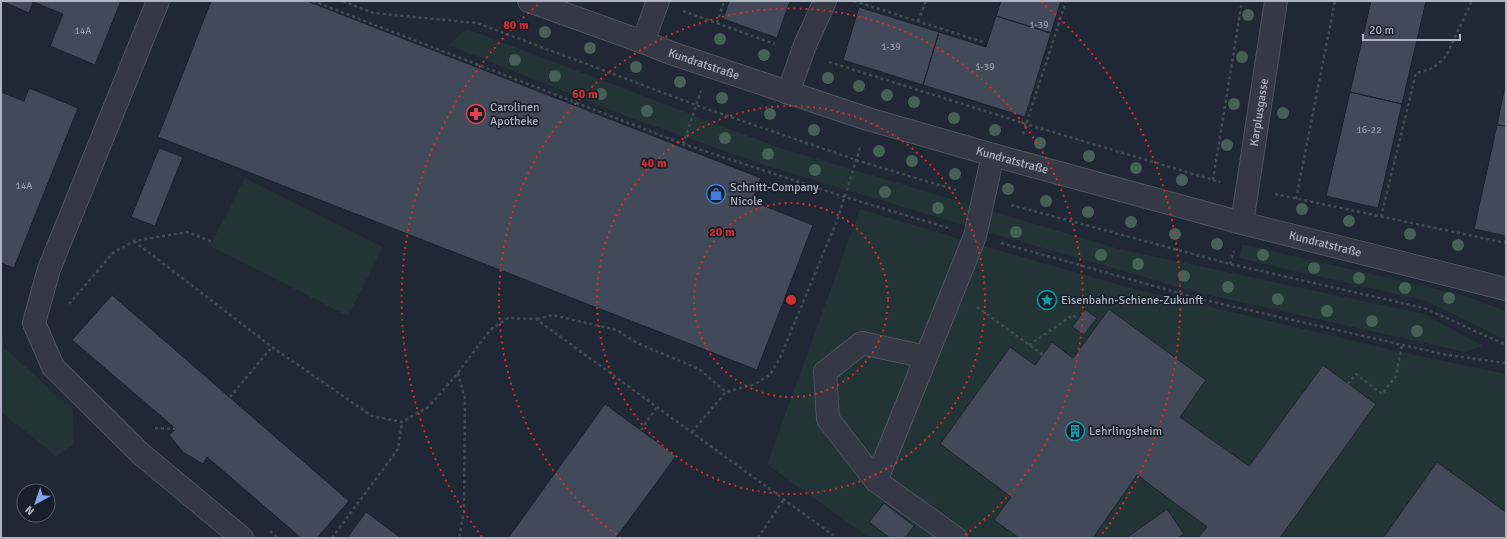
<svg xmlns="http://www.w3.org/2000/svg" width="1507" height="539" viewBox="0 0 1507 539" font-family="Signika,sans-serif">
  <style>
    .green { fill: #233437 }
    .building { fill: #424a59; stroke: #1b212c }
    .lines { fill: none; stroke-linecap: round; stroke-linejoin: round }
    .minor-casing { stroke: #4e5460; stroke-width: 24 }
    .path { stroke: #404f53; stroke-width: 2.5; stroke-dasharray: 3 3; stroke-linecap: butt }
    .minor { stroke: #343945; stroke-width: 22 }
    .tree { fill: #476158 }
    .ring { fill: none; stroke: #d42f30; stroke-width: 2; stroke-dasharray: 2 4 }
    .labels { text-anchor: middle; stroke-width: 3.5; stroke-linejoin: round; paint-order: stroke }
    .number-label { font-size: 10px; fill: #939aa8 }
    .street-label { font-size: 12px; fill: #aeb4c2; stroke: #191f2a }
    .poi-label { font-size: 12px; fill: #aeb4c2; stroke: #191f2a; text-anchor: start }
    .centre { fill: #d42f30; stroke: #191f2a; stroke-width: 2 }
    .ring-label { font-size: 12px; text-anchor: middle; font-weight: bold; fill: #d42f30; stroke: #191f2a; stroke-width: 3.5; stroke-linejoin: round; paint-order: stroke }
  </style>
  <rect width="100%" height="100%" fill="#202735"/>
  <path class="green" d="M467,29l310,118 342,102 305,65 59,32 -18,6 -269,-60 -216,-62 -210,-63 -144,-51 -178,-71z
    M245,178l138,69 -35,69 -138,-70z
    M860,209l127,38 140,40 269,64 110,23v164h-637l-102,-74z
    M1242,244l224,52 40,15v29l-80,-39 -187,-43z
    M1,322l3,26 69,61 1,35 -18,12 -55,-44z"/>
  <path class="building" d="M1,1h120l-26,64 -45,-19 13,-32 -30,-12 -4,11z
    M211,1h96l454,177 -9,23 61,24 -56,145 -599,-233z
    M729,1h61l-13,37 -54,-19z
    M1001,1h60l-10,32 -55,-17z
    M1371,1h55l-24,103 -52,-12z
    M859,7l80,25 -16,53 -80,-25z
    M996,16l55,17 -26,84 -102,-32 16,-53 47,15z
    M1506,81v45l-9,-1z
    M29,88l49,20 -64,160 -13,-5v-171l23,9z
    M1350,92l52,12 -24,104 -52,-12z
    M1497,125l9,1v110l-32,-7z
    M159,148l24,9 -28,69 -24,-9z
    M112,295l237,206 -32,37h-16l-94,-81 -4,7 -20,-12 -14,-17 7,-6 -104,-89z
    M1085,309l12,9 -13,17 -12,-8z
    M1109,309l97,71 -26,37 69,49 74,-101 53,39 -96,134h-82l9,-11 -70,-52 -44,63h-74l-25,-18 17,-23 -71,-53 70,-97 25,18 17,-23 21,16z
    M605,404l71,52 -60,82h-108z
    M1437,462l69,50v26h-123z
    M884,503l30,23 -9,12h-15l-21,-16z
    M1167,509l17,25 -7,4h-51z
    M366,512l35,26h-54z"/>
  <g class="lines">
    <g class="minor-casing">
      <g id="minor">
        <path d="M158,1l-109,268 -15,54 19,44 88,87 101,84"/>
        <path id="s1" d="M529,1l114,41 28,11 197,66 125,36 249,68 264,66"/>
        <path d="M643,42l15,-41"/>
        <path d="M788,93l17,-48 20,-44"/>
        <path id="s2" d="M1242,223l34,-222"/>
        <path d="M926,357l-64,-14 -37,29 3,47 48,62 80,57"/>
        <path d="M876,481l99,-245 18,-81"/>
      </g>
    </g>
    <path class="path" d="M313,1l370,143 162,53 103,31
      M343,1l30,12 104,10 219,82 160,55 100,30
      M854,1l129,41
      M683,11l92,33
      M918,21l8,-20
      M717,23l7,-22
      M829,62l197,62 194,58
      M1023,134l43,-133
      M683,144l18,-53
      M1213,180l29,-179
      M1275,194l231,49
      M1296,199l39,-198
      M1011,205l219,59 194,44 82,37
      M1381,217l35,-144c13,-2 22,-7 30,-17l26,-55
      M134,241l138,106 100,69 30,6 26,-15 30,-34 32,-43 18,-12 28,1 301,219
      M1001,243l199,56 247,56 59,8
      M1230,264l4,-13
      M69,304l44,-51 21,-12 54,-9 24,10
      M977,307l66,48
      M537,319l15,-4 65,15 20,13 62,26 27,23
      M1029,345l44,-30 5,4
      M458,373l7,26 -1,112 -5,27
      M1348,384l8,-10 26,20 14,-18 6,-31
      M230,397l42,-50
      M155,428l21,1
      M641,430l16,-23
      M692,432l34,-40 29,-8 15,-9 10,-17 58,-140 23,-73
      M270,531l8,7
      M332,538l66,-89 4,-27
      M758,538l26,-39"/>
    <use href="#minor" class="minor"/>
  </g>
  <g class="tree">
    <circle cx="1248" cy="15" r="6"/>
    <circle cx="545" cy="32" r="6"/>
    <circle cx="720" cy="39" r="6"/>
    <circle cx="590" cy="48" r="6"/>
    <circle cx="764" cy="55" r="6"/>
    <circle cx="1242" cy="57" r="6"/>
    <circle cx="515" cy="60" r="6"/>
    <circle cx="636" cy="67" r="6"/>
    <circle cx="555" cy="76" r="6"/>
    <circle cx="828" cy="78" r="6"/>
    <circle cx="680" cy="82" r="6"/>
    <circle cx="859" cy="86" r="6"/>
    <circle cx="601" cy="94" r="6"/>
    <circle cx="887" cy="95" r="6"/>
    <circle cx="722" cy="98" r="6"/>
    <circle cx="914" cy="102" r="6"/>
    <circle cx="1234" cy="104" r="6"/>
    <circle cx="647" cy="111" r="6"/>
    <circle cx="1283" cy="113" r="6"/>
    <circle cx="770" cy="114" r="6"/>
    <circle cx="954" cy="118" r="6"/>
    <circle cx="814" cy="130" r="6"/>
    <circle cx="995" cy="130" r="6"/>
    <circle cx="725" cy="138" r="6"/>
    <circle cx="1040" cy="143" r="6"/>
    <circle cx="1227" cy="145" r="6"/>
    <circle cx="879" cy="151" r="6"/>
    <circle cx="768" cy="154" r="6"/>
    <circle cx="1089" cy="156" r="6"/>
    <circle cx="912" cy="161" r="6"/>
    <circle cx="1136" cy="168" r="6"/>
    <circle cx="815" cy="170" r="6"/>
    <circle cx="955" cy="174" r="6"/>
    <circle cx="1182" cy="180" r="6"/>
    <circle cx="1008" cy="189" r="6"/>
    <circle cx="885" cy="192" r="6"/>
    <circle cx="1046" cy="201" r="6"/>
    <circle cx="938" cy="208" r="6"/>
    <circle cx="1302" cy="209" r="6"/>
    <circle cx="1088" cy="212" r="6"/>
    <circle cx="1349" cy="221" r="6"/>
    <circle cx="1131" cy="222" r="6"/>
    <circle cx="1016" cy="232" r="6"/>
    <circle cx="1175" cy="234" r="6"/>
    <circle cx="1410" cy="234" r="6"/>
    <circle cx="1217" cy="244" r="6"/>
    <circle cx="1458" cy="245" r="6"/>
    <circle cx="1101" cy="255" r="6"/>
    <circle cx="1263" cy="255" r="6"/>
    <circle cx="1138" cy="264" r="6"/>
    <circle cx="1314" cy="268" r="6"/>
    <circle cx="1184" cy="276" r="6"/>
    <circle cx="1359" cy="278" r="6"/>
    <circle cx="1228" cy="287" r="6"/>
    <circle cx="1405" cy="288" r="6"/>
    <circle cx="1449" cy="298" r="6"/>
    <circle cx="1278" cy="299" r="6"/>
    <circle cx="1327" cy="311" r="6"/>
    <circle cx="1372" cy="321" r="6"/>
    <circle cx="1417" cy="331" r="6"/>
  </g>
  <g class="ring">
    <circle cx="791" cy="300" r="97"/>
    <circle cx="791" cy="300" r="194"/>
    <path d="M621 538A292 292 0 1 1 961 538"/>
    <path d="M482 537A389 389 0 0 1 541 2M1041 2A389 389 0 0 1 1100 537"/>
  </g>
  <defs>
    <g id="pharmacy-ring" transform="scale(1)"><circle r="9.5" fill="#191f2a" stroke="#e0444e" stroke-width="1.5"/><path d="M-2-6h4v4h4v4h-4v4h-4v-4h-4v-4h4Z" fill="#e0444e"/></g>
    <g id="shop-ring" transform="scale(1)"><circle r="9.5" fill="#191f2a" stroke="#3f7fe0" stroke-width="1.5"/><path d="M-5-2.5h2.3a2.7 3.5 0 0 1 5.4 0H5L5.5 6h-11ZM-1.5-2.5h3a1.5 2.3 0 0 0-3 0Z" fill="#3f7fe0"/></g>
    <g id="sight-ring" transform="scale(1)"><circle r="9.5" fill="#191f2a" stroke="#0f9aa8" stroke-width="1.5"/><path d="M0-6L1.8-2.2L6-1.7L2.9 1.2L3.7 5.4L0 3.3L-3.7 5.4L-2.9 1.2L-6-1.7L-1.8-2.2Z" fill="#0f9aa8"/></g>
    <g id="building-ring" transform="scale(1)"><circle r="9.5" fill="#191f2a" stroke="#0f9aa8" stroke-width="1.5"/><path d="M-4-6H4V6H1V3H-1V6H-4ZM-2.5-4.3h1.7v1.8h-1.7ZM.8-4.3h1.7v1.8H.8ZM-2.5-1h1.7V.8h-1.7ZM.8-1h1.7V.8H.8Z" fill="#0f9aa8"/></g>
  </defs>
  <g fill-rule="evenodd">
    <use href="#pharmacy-ring" x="476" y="114"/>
    <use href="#shop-ring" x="716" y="194"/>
    <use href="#sight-ring" x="1047" y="300"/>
    <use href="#building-ring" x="1075" y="431"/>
  </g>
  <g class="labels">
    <g class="number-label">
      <text x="1039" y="28">1-39</text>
      <text x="83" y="34">14A</text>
      <text x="891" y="50">1-39</text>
      <text x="985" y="70">1-39</text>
      <text x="1369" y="133">16-22</text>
      <text x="24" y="189">14A</text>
    </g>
    <g class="street-label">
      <text dy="4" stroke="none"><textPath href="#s1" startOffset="186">Kundratstraße</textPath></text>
      <text dy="4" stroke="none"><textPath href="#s2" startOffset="112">Karplusgasse</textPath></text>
      <text dy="4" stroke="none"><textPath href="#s1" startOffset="509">Kundratstraße</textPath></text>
      <text dy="4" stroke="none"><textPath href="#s1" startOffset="833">Kundratstraße</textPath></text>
    </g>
    <g class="poi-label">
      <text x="490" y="111">Carolinen<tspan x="490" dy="14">Apotheke</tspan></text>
      <text x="730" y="191">Schnitt-Company<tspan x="730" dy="14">Nicole</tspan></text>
      <text x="1061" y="304">Eisenbahn-Schiene-Zukunft</text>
      <text x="1089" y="435">Lehrlingsheim</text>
    </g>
  </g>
  <circle cx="791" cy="300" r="6" class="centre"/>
  <g class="ring-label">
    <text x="516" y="29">80 m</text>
    <text x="585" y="98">60 m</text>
    <text x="654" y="167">40 m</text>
    <text x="722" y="236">20 m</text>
  </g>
  <rect width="1507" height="539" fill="none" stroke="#aeb4c2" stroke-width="4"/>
  <g transform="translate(36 503) rotate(220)"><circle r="19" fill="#191f2a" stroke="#555b67"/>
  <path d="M0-3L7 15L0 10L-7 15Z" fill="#84a5f1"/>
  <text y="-6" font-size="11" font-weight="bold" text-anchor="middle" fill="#aeb4c2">N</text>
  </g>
  <path d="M1363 34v6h97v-6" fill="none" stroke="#aeb4c2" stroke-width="2"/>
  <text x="1369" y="34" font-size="12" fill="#aeb4c2" stroke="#191f2a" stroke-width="3" paint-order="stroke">20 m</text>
</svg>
